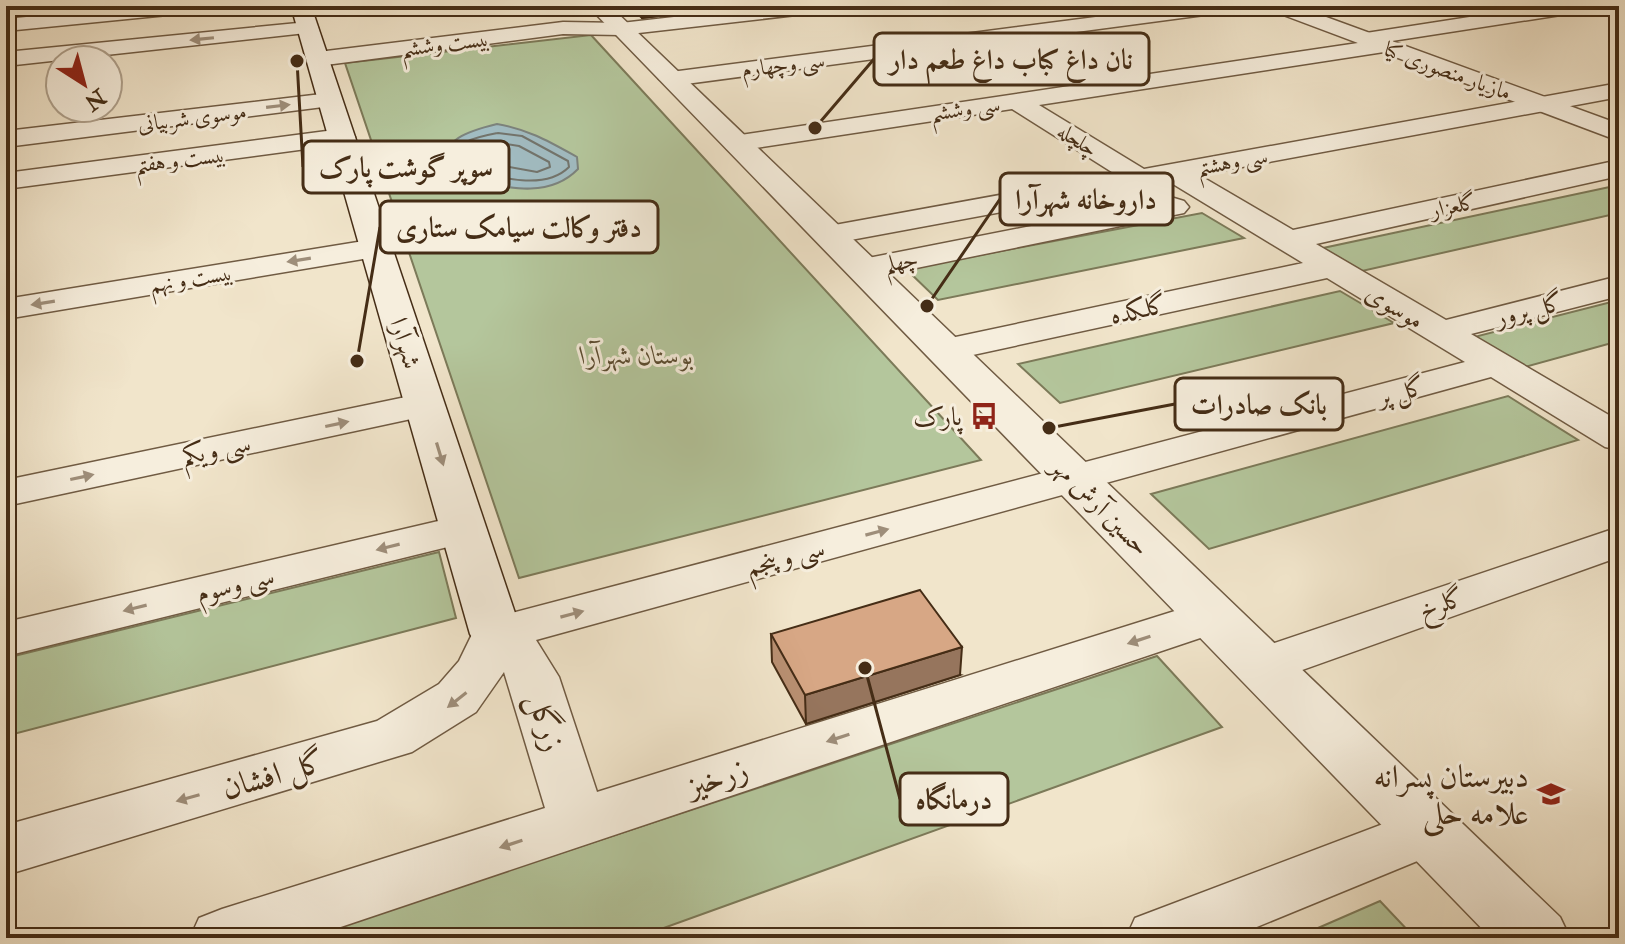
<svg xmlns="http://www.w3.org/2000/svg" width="1625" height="944" viewBox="0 0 1625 944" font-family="'IM FELL Double Pica',Amiri,serif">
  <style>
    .green { fill: #b4c69c; stroke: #7c7a59; stroke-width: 2 }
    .water { fill: #a1bcc2; stroke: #7c837d; stroke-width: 2 }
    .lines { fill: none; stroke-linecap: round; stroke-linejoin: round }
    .shore { stroke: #73746c; stroke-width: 2 }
    .minor-casing { stroke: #705b43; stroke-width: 3 }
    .tertiary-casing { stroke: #705b43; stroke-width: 3 }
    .secondary-casing { stroke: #452d16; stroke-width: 3 }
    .minor { fill: #f6eedd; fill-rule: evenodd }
    .tertiary { fill: #f6eedd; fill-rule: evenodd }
    .secondary { fill: #f6eedd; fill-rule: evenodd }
    .wall { fill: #b99072; stroke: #452d16; stroke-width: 2 }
    .shaded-wall { fill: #96755d; stroke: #452d16; stroke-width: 2 }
    .building { fill: #d7a785; stroke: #452d16; stroke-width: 2 }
    .oneway { fill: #9e8e7a }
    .labels { text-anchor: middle; stroke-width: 6; stroke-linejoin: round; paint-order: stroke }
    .far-street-label { font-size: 22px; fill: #452d16; stroke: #f6eedd }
    .street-label { font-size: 26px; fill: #452d16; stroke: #f6eedd }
    .park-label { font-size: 26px; font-style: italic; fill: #5b4c31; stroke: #f6eedd }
    .poi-label { font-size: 26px; fill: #452d16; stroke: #f6eedd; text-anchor: end }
    .near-street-label { font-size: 32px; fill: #452d16; stroke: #f6eedd }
    .near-poi-label { font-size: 32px; fill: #452d16; stroke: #f6eedd; text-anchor: end }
    .leader { fill: none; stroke: #452d16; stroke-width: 3 }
    .callout-dot { fill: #452d16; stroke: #f6eedd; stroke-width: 3 }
    .callout { fill: #f6eedd; stroke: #452d16; stroke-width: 3 }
    .callout-label { font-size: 28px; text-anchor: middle; font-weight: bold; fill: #452d16 }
  </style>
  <rect width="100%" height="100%" fill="#f1e5cb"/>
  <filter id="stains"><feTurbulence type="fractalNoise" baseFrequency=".0025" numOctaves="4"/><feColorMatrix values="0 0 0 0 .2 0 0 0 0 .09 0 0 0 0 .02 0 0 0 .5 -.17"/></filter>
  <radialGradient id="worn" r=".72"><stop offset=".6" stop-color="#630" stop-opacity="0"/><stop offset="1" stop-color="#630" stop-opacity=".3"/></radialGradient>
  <path class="green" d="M591,35l390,425 -462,118 -174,-515z
    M1619,185v28l-257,58 -39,-23z
    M1202,213l42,25 -306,62 -32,-31z
    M1340,291l54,32 -334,80 -42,-39z
    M1619,300v41l-94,26 -51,-30z
    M1508,396l70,44 -369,109 -58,-55z
    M439,552l17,66 -450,118v-78z
    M1157,656l65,71 -586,211h-332z
    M1380,901l35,37h-120z"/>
  <path class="water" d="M497,124c31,5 53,18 80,33l1,12c-33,34 -82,15 -125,8l-12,-5c1,-34 27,-41 56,-48z"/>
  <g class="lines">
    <path class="shore" d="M498,133l24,3 46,25 1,6c-28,28 -84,5 -119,-1 2,-25 27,-29 48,-33z
      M499,143l20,3 30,16 1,5 -13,5 -73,-13 2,-6z"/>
    <g class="minor-casing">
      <path id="minor" d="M137,6h71l-10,6 -192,19v-12z
        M770,6h62l-10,6 -201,23 -58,-1 -245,32 -11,-7 11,-7 245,-30 58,1z
        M1181,6h56l-10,6 -556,74 -12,-7 12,-7z
        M1541,6h49l-10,6 -188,29 3,5 -11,6 -345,53 105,64 475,-86v14l-420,78 94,55 326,-70v16l-303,68 130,76 173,-44v20l-148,38 148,87v29l-14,-3 -114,-70 -955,263 23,37 38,115 616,-193 17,5 7,12 -7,12 -922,310h-118l9,-20 23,-9 323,-101 -41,-136 -28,40 -64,40 -406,123v-50l371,-104 62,-37 20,-23 19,-39 987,-260 -138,-84 -382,83 -13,-3 -5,-8 5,-8 371,-79 -135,-82 -339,63 -11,-2 -4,-7 4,-7 297,-54 -103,-65 -276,42 -9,-2 -4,-6 4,-6 631,-94 -3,-4 3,-5 8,-1z
        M308,22l7,2 3,4 -3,4 -309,34v-14z
        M330,93l9,2 3,5 -3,5 -333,42v-16z
        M342,129l9,2 4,6 -4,6 -345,46v-16z
        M1174,198l10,3 5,6 -5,6 -321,66 -11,-3 -5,-7 5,-7 11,-3z
        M376,239l11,2 5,7 -5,7 -381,64v-20z
        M425,393l14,4 5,8 -5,8 -433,93v-26z
        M464,515l16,4 6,10 -6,10 -474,117v-34z
        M1619,527v30l-356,127 -18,-5 -8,-13 8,-13z
        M1428,807l21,7 9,17 -9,17 -219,90h-104l9,-20z"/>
    </g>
    <g class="tertiary-casing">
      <path id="tertiary" d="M588,6h22l950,911 10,21h-79z
        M1267,6h29l323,118v17l-349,-131z"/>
    </g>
    <g class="secondary-casing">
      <path id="secondary" d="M291,6h20l211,628 -8,13 -18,5 -18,-5 -8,-13z"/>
    </g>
    <use href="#minor" class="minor"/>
    <use href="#tertiary" class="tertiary"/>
    <use href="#secondary" class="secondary"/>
  </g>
  <path class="wall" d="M629,6h115l-102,12z
    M771,634l189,41 -154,49 -34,-62z"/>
  <path class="shaded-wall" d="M641,6h103l-102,12z
    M962,647l-2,28 -154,49 -1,-29z"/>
  <path class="building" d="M920,590l42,57 -157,48 -34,-61z"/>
  <defs><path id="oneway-solid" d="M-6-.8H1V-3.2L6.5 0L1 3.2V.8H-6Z" transform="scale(2)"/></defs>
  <g class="oneway">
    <use href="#oneway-solid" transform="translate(202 39) rotate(174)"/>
    <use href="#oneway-solid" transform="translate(278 106) rotate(-7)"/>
    <use href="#oneway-solid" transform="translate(299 260) rotate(171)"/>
    <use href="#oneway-solid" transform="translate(43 303) rotate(171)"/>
    <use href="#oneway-solid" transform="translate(337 424) rotate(-12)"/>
    <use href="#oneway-solid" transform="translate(440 454) rotate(73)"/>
    <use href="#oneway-solid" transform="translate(82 477) rotate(-12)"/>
    <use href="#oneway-solid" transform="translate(877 532) rotate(-15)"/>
    <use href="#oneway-solid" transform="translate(388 547) rotate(166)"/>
    <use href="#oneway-solid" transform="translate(135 608) rotate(166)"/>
    <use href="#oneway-solid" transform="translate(572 614) rotate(-15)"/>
    <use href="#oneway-solid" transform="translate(1139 640) rotate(162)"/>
    <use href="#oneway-solid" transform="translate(457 700) rotate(142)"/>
    <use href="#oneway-solid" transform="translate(838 738) rotate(162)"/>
    <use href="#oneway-solid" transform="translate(188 798) rotate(164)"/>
    <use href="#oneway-solid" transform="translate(511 844) rotate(162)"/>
  </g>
  <defs>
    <g id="bus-bare" transform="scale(2.16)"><path d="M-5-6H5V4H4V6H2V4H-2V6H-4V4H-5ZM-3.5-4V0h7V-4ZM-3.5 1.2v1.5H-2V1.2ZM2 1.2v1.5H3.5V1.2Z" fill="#8f2418" stroke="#f6eedd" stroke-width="2.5" paint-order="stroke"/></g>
    <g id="school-bare" transform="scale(2.16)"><path d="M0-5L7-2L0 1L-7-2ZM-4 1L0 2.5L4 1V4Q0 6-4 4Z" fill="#8f2418" stroke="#f6eedd" stroke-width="2.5" paint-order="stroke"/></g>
  </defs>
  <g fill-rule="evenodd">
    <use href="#bus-bare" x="984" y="416"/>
    <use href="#school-bare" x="1551" y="794"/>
  </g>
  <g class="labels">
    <g class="far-street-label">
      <text transform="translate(445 43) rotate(-7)" y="8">بیست وششم</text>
      <text transform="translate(783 64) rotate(-7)" y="8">سی وچهارم</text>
      <text transform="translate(1448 70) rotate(20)" y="8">مازیار منصوری کیا</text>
      <text transform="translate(965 108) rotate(-8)" y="8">سی وششم</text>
      <text transform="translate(192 117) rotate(-7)" y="8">موسوی شربیانی</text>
      <text transform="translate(1078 139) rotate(32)" y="8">چلچله</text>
      <text transform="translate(180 159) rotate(-7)" y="8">بیست و هفتم</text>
      <text transform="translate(1232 161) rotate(-10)" y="8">سی وهشتم</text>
      <text transform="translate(1453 205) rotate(-12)" y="8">گلعزار</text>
      <text transform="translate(901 261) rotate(-11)" y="8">چهلم</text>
      <text transform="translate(191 278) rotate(-9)" y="8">بیست و نهم</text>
    </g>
    <g class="street-label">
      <text transform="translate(1395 306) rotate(31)" y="9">موسوی</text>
      <text transform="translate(1138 309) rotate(-12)" y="9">گلکده</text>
      <text transform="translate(1529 309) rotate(-14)" y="9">گل پرور</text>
      <text transform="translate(406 343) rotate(73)" y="9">شهرآرا</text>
      <text transform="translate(1401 391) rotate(-15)" y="9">گل پر</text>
      <text transform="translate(216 449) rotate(-12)" y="9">سی ویکم</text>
      <text transform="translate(1101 506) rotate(45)" y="9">حسین آرش مهر</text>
      <text transform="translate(785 557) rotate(-15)" y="9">سی و پنجم</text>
      <text transform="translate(235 584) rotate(-14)" y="9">سی وسوم</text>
      <text transform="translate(1441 603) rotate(-19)" y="9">گلرخ</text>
    </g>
    <g class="park-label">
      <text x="637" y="364">بوستان شهرآرا</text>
    </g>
    <g class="poi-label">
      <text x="962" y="425">پارک</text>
    </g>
    <g class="near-street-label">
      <text transform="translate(547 722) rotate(73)" y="11">زرگل</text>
      <text transform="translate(273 774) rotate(-16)" y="11">گل افشان</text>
      <text transform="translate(717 777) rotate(-18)" y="11">زرخیز</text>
    </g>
    <g class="near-poi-label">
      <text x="1529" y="787">دبیرستان پسرانه<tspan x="1529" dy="37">علامه حلی</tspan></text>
    </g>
  </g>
  <path class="leader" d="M815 128L874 59M297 61L303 167M927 306L1000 199M357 361L380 227M1049 428L1175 404M865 668L900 799"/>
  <g class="callout-dot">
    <circle cx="815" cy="128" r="8"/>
    <circle cx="297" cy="61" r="8"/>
    <circle cx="927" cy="306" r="8"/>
    <circle cx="357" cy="361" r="8"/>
    <circle cx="1049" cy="428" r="8"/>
    <circle cx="865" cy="668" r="8"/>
  </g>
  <g class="callout">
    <rect x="874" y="33" width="275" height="52" rx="8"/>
    <rect x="303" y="141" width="206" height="52" rx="8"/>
    <rect x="1000" y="173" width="173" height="52" rx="8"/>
    <rect x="380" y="201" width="278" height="52" rx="8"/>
    <rect x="1175" y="378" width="168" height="52" rx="8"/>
    <rect x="900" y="773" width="108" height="52" rx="8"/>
  </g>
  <g class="callout-label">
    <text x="1011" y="69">نان داغ کباب داغ طعم دار</text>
    <text x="406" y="177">سوپر گوشت پارک</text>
    <text x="1086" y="209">داروخانه شهرآرا</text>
    <text x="519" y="237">دفتر وکالت سیامک ستاری</text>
    <text x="1259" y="414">بانک صادرات</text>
    <text x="954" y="809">درمانگاه</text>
  </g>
  <rect width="1625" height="944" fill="none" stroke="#f1e5cb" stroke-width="32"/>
  <rect x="8" y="8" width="1609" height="928" fill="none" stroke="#452d16" stroke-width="4"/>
  <rect x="16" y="16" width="1593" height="912" fill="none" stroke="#452d16" stroke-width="2"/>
  <g transform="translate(84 84) rotate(144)"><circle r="38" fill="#f6eedd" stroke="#afa18d" stroke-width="2"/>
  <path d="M0-6L14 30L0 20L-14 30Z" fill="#8f2418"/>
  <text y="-12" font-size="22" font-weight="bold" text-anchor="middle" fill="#452d16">N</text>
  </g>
  <rect width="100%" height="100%" filter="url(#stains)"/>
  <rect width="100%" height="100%" fill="url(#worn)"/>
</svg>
